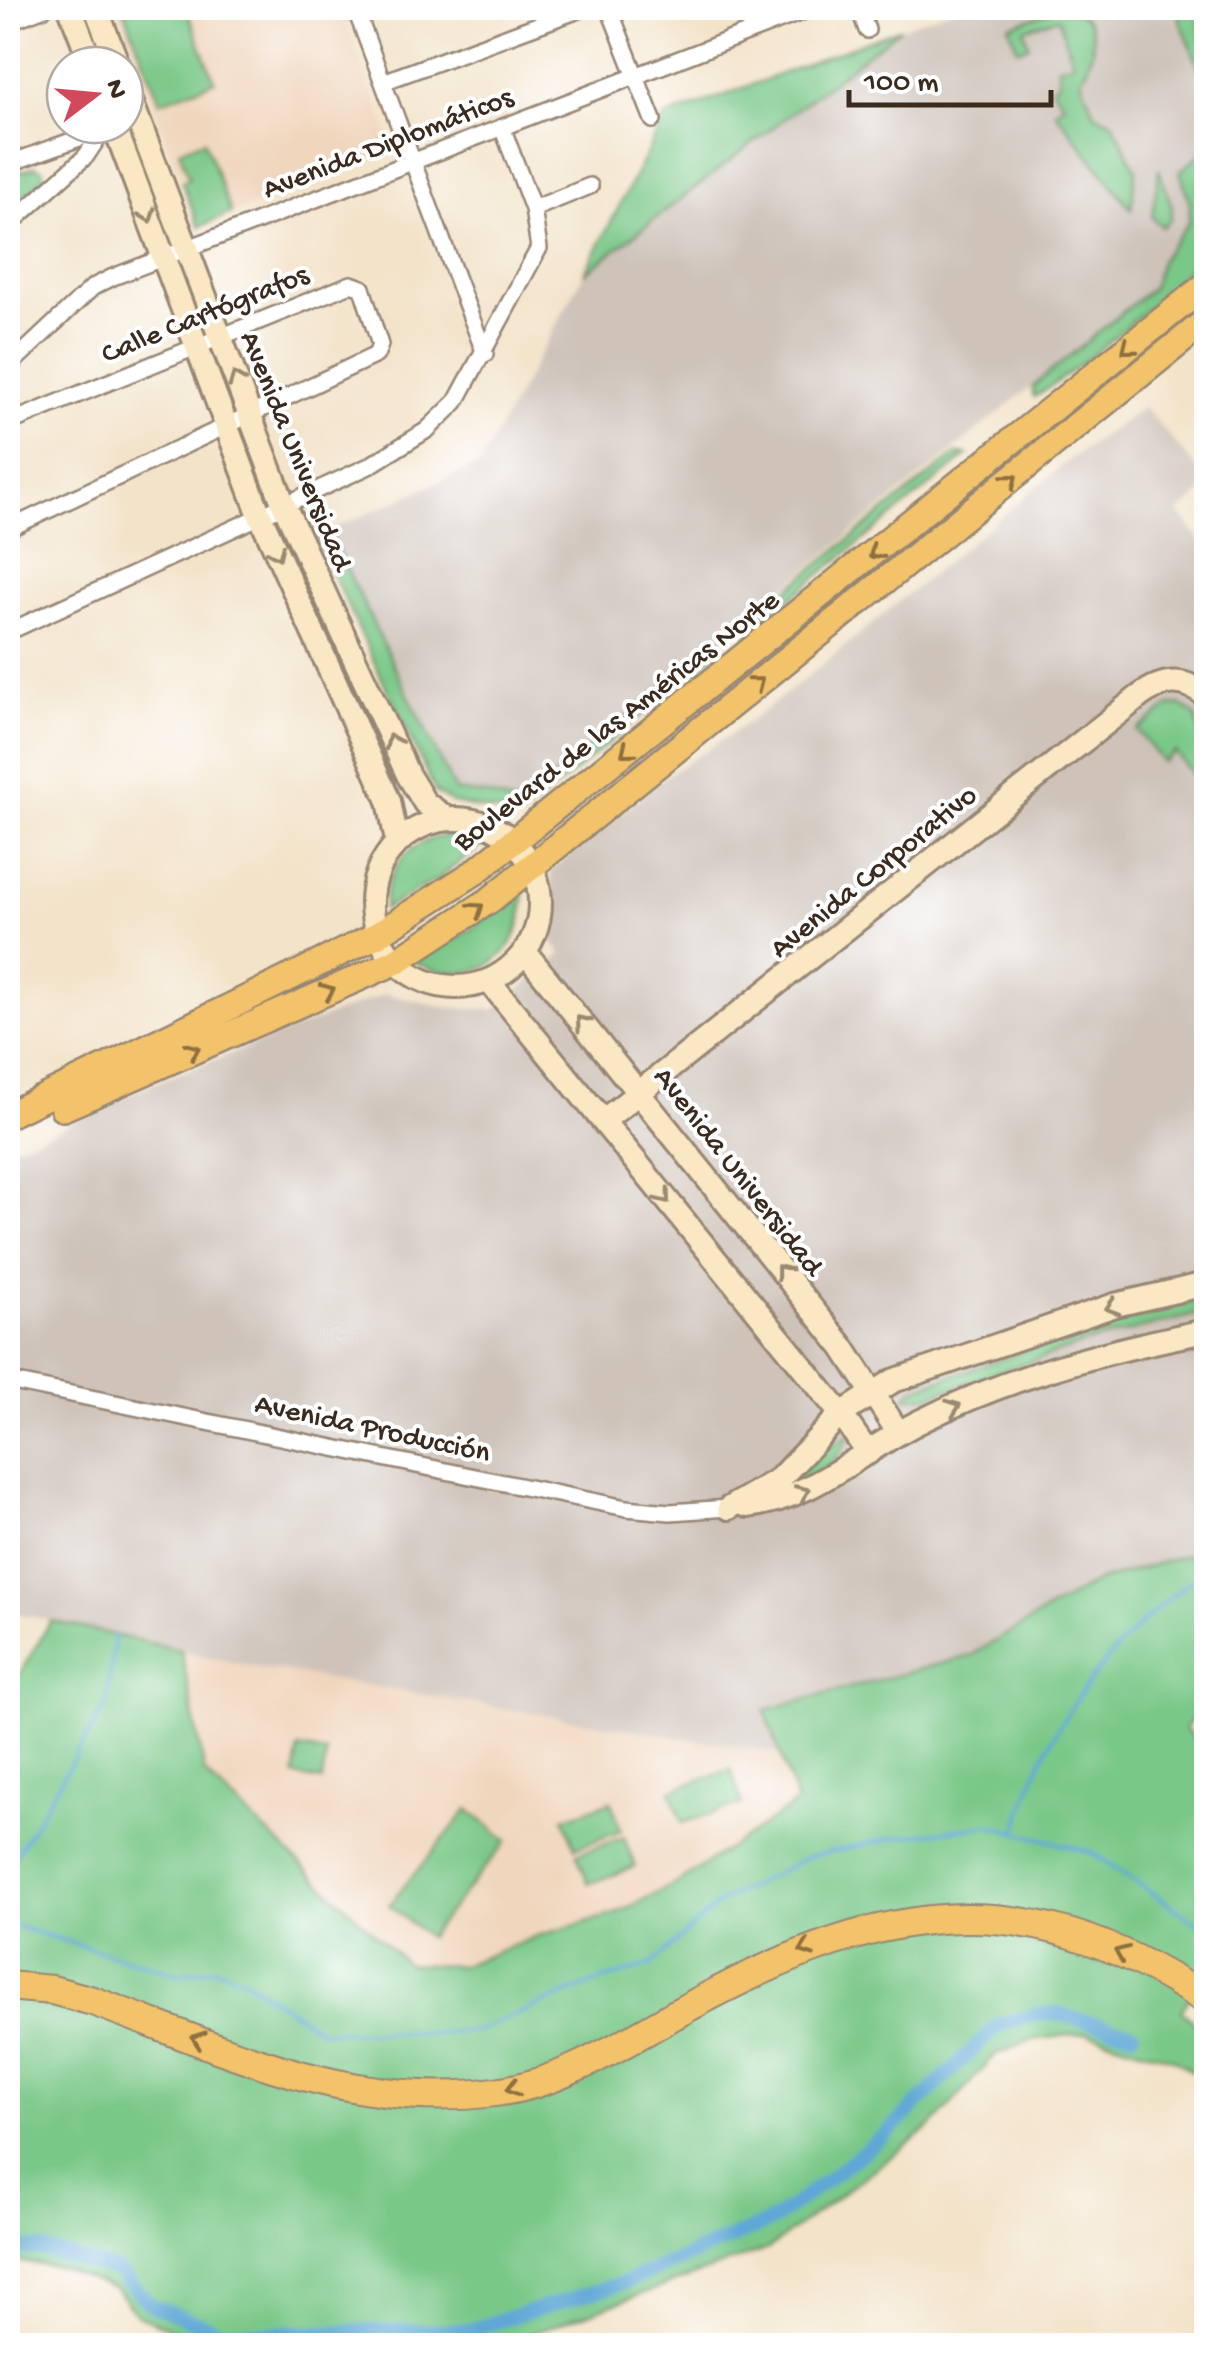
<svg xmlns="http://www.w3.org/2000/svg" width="1214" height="2353" viewBox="0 0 1214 2353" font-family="'Gochi Hand',sans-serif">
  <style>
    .built { fill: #f0d6bc }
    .industrial { fill: #cec2b9 }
    .green { fill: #7ac888; stroke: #5a7953; stroke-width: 2.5 }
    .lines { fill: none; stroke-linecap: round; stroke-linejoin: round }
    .stream { stroke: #5fa7d6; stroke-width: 4 }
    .canal { stroke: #5fa7d6; stroke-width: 14 }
    .street-casing { stroke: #978674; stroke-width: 20 }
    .secondary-casing { stroke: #978674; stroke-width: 28 }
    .primary-casing { stroke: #978674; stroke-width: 30 }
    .highway-casing { stroke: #978674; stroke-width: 32 }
    .street { stroke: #fff; stroke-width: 15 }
    .secondary { stroke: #fae7c3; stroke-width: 22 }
    .primary { stroke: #f2c36a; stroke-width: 25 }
    .highway { stroke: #f2c36a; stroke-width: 28 }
    .oneway { stroke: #9a8870 }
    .oneway2 { stroke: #8d6f40 }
    .labels { text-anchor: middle; stroke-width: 8; stroke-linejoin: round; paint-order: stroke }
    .street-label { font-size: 30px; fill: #3b2a1e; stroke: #fff }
  </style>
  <rect width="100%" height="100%" fill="#fff"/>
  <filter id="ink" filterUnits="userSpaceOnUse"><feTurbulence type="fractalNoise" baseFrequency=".01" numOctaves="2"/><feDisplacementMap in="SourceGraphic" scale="20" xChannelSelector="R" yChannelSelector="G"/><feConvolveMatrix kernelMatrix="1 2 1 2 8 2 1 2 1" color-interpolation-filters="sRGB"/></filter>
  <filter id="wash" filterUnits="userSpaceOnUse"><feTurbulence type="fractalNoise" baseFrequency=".0048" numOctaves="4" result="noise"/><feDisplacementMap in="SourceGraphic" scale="40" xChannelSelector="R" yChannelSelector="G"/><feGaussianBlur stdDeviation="2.25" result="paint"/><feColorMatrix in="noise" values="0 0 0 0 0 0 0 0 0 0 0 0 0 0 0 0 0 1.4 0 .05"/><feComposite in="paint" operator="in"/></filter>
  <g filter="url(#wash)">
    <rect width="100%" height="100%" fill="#f3e3c9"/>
    <path class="built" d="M116,8h225l54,144 -126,43 -3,6 -67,26z
      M181,1650l68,16 532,88 16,49 -120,80 -62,31 -78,22 -76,30 -54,-2 -203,-190z"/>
    <path class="industrial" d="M956,8h219l31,75v67l-26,21 10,33 -1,18 -28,37 -9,29 -635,518 -28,-11 -35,-4 -126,-260 152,-67 104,-190 317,-246z
      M1144,407l62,72v10l-27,23 27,35v1002l-110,33 -125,74 -205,54 15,44 -532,-88 -241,-55v-463l42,-15 97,-47 239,-92 58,13 50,3 68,-56 -11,-14v-69l111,-92 90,-59 69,-54 252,-209z"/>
    <path class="green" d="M131,8h55l29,73 -55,21 -36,-92z
      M1175,8h20l11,42v34z
      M1057,9c46,1 40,42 24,71l14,34 18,8 23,48 -5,39 -76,-98 9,-7 -12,-16 7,-8 -1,-13 15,-5 -15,-44 -34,11 5,17 -11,4 -9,-24z
      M901,28l-317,246 81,-156z
      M204,140l27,73 -32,14 -17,-45 7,-4 -10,-28z
      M1206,150c1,27 8,68 0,93 -12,34 -138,135 -172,154l-2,-10 120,-99 9,-29 28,-37 1,-18 -10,-33z
      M35,166l8,4v9l-35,32v-35z
      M1159,169l13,38 -1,12 -9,8 -10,-10z
      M956,454l12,1 -207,167h-14z
      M328,531l127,260 34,4 29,11 204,-168 -1,12 -201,167 -67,-14 -17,-10 -121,-256z
      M1180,705l14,9c20,48 13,122 12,174l-14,-18 12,-10 -9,-83 -20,-25 -12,10 -26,-32 33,-24z
      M453,834l33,8 -48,37 -54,30c2,-43 26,-70 69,-75z
      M523,888c5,69 -48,104 -109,74l55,-31z
      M1206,1299v13l-114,29 -164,55 -23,2 8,-9 176,-60z
      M851,1434c-11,25 -34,48 -62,49l24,-27z
      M1206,1549v152l-21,28 21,20v240l-8,-5 -17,27 25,21v48l-32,-21 -87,-26 -56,7 -36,15 -63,71 -164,123 -263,94 -295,2 -73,-30 -21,-26 -54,-21 -54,-8v-567l43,-72 130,29 24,124 202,190 54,2 76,-30 78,-22 62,-31 120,-80 -32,-93 205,-54 126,-74z
      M299,1748l27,5 -4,28 -28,-5z
      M731,1769l11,35 -60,19 -11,-33z
      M611,1801l10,30 -46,17 -11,-30z
      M468,1809l39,32 -79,96 -39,-32z
      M624,1837l11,30 -47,17 -11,-30z"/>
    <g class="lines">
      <path class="stream" d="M1017,1831c25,-104 93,-188 176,-252
        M8,1868l98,-163 9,-68
        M8,1924l170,50 38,-6 26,10 79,53 118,2 37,-2 118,-48 57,-18 68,-62 88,-46 92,-20 90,-12 102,27 115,77"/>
      <path class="canal" d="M8,2249h33l77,22 33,34 74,28 244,-3 160,-49 145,-61 115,-88 109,-107 40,-11h20l75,19"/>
    </g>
  </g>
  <g filter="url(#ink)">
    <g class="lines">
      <g class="street-casing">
        <path id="street" d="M355,8l130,346
          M609,8l44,112
          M859,8l8,22
          M8,22l37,-14
          M383,82l201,-74
          M8,164l99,-36
          M533,209l57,-23
          M8,226l78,-70 18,-27
          M8,367l85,-80 20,-10 699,-269
          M8,423l343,-139 11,4 18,57 -4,10 -368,174
          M8,632l361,-166 58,-36 29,-28 83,-154 -6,-39 -31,-82
          M8,1381l618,127 44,4 59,-4"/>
      </g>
      <g class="secondary-casing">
        <path id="secondary" d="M70,8l22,57
          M96,8l22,57
          M125,85l158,418 125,272 17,28 23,16
          M114,125l145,388 130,288 8,41
          M372 903a84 84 0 1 1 168 0a84 84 0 1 1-168 0Z
          M525,952l318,395 55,85
          M489,981l352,433 27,39
          M603,1121l537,-425c23,-17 44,-19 66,0
          M747,1506c70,-8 115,-57 176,-86 85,-43 190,-71 283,-89
          M729,1508l50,-29 62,-65 52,-33 222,-76 91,-21"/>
      </g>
      <g class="primary-casing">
        <path id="primary" d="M63,1108l332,-146 95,-62 716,-579
          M8,1115l369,-180 98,-63 731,-587"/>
      </g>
      <g class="highway-casing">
        <path id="highway" d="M8,1986l44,4 41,11c133,49 257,110 402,91 67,-8 128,-49 186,-81 190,-104 334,-138 525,-11"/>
      </g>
      <use href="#street" class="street"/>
      <use href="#secondary" class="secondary"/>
      <use href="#primary" class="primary"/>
      <use href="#highway" class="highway"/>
    </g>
    <defs><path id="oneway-chevron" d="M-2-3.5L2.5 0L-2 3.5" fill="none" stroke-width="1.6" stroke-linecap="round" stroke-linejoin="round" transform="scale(2.5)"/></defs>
    <g class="oneway">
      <use href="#oneway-chevron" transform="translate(148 216) rotate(70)"/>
      <use href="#oneway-chevron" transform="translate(236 379) rotate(-111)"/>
      <use href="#oneway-chevron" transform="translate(277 553) rotate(66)"/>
      <use href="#oneway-chevron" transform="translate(392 741) rotate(-115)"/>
      <use href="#oneway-chevron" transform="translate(582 1022) rotate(-130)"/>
      <use href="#oneway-chevron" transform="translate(664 1197) rotate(51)"/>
      <use href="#oneway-chevron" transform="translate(782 1271) rotate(-128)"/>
      <use href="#oneway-chevron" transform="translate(1112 1307) rotate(163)"/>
      <use href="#oneway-chevron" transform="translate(954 1407) rotate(-21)"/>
      <use href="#oneway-chevron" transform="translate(803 1492) rotate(-25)"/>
    </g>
    <g class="oneway2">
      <use href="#oneway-chevron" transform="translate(1128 348) rotate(141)"/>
      <use href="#oneway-chevron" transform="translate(1011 480) rotate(-39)"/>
      <use href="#oneway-chevron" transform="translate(875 553) rotate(141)"/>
      <use href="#oneway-chevron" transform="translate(757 683) rotate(-38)"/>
      <use href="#oneway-chevron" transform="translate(627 751) rotate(141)"/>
      <use href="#oneway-chevron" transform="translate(477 909) rotate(-35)"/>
      <use href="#oneway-chevron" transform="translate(328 991) rotate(-23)"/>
      <use href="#oneway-chevron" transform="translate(193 1050) rotate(-24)"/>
      <use href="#oneway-chevron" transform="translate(806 1949) rotate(160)"/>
      <use href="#oneway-chevron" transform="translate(1121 1953) rotate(-157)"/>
      <use href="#oneway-chevron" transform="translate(198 2039) rotate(-160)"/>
      <use href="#oneway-chevron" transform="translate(513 2088) rotate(165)"/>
    </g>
  </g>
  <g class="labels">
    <g class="street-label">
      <text transform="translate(387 141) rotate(-21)" y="10">Avenida Diplomáticos</text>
      <text transform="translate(204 312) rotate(-22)" y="10">Calle Cartógrafos</text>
      <text transform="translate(298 450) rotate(68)" y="10">Avenida Universidad</text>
      <text transform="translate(615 719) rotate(-38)" y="10">Boulevard de las Américas Norte</text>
      <text transform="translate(872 870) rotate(-39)" y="10">Avenida Corporativo</text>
      <text transform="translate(740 1170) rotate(52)" y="10">Avenida Universidad</text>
      <text transform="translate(373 1426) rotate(12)" y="10">Avenida Producción</text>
    </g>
  </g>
  <rect width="1214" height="2353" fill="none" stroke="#fff" stroke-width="40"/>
  <g transform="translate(95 95) rotate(74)"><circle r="48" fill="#ffffff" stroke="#b1aaa5" stroke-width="2.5"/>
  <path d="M0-8L18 38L0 25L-18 38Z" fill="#d1495b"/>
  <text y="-15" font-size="28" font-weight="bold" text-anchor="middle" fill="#3b2a1e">N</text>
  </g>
  <path d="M849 90v15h202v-15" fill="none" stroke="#3b2a1e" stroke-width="5"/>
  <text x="864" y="90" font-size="30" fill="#3b2a1e" stroke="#ffffff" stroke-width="8" paint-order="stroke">100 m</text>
</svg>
